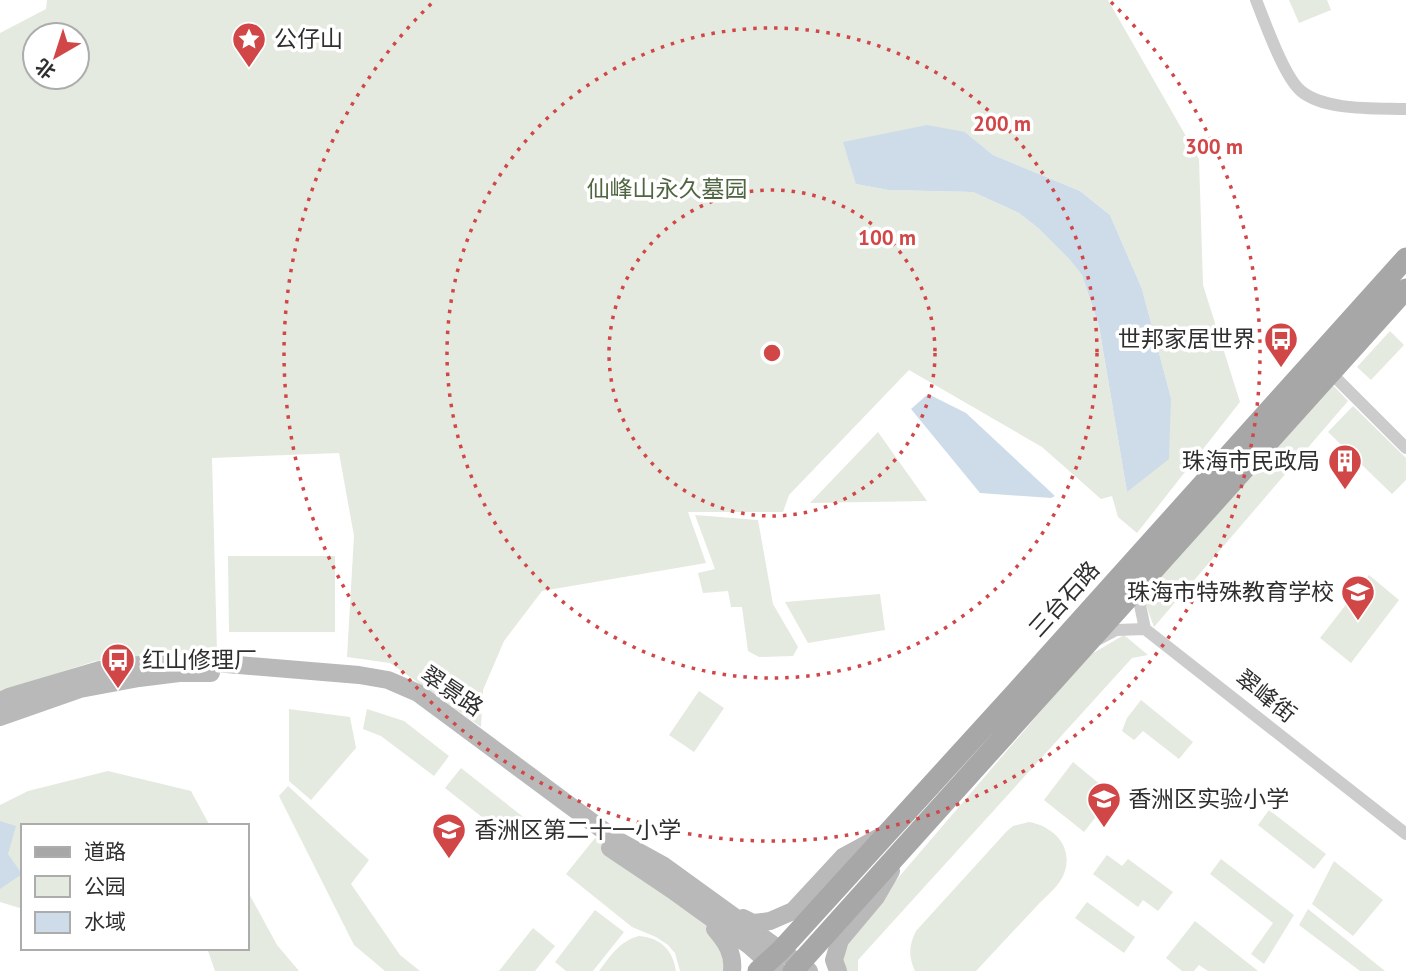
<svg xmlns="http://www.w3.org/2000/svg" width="1406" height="971" viewBox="0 0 1406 971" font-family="'PT Sans','Noto Sans SC',sans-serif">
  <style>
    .green { fill: #e4eadf; fill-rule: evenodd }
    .water { fill: #cddce8 }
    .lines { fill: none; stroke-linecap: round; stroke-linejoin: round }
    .minor { stroke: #ccc; stroke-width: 12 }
    .secondary { stroke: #b9b9b9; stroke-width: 18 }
    .primary { stroke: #a7a7a7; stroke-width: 21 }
    .ring { fill: none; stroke: #d14647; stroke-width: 3.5; stroke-dasharray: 3.5 7 }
    .labels { text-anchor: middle; stroke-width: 7; stroke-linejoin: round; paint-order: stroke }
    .poi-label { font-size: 23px; fill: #2f2f2f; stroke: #fff; text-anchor: start }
    .park-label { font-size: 23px; fill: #506641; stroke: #fff }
    .street-label { font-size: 23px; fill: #2f2f2f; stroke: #fff }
    .centre { fill: #d14647; stroke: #fff; stroke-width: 3.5 }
    .ring-label { font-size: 21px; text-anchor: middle; font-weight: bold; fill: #d14647; stroke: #fff; stroke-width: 7; stroke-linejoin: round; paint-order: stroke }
  </style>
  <rect width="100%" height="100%" fill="#fff"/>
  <path class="green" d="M47,0h1061l91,159 4,126 37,117 -103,131 -19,-16 -6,-21 -11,3 -59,-52 -133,-77 -120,125 -6,17h-95l18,51 -164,28 -38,50 -21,49 -2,37 -91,-64 -43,-6 7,-121 -15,-83 -127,5 5,194h-37l-85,9 -95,31v-659l46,-24zM35,35h42v42h-42zM965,132l28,23 87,36 30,24 32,74 29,109 -44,94 -28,-166 -17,-51 -13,-16 -31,-31 -19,-15 -46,-21 -85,-2 -32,-6z
    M1289,0h38l4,10 -32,13z
    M1390,331l14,14 -33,35 -14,-13z
    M1330,382l18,19 -194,226 -8,-22 8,-28z
    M1353,406l53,52v22l-14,14 -64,-62z
    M878,432l49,69 -117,2z
    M695,515l63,5 15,84 25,43 -5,9 -34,1 -11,-6 -6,-44h-11l-3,-16 -25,2 -5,-20 17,-4z
    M228,556h107v76h-106z
    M1369,575l30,25 -48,63 -31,-25z
    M880,594l5,36 -77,13 -23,-41z
    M1124,635l24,20 -16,3 -274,302v11h-12l-5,-7 4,-24 243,-284z
    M699,691l25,17 -30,44 -25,-17z
    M1141,700l52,42 -14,17 -36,-28 -9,9 -12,-9 5,-13z
    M289,709l61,8 6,31 -45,52 -22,-19z
    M367,709l37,12 45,35 -15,20 -53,-40 -18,-7z
    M1073,762l40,33 -29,37 -40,-32z
    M461,768l70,55 -16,20 -70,-55z
    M108,771l83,20 19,35h-187v83l-23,-7v-97l28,-14z
    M288,786l81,74 -18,24 49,71 20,16h-35l-31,-26 -75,-149z
    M1269,810l57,44 -12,15 -56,-44z
    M1029,822c28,5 47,29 33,56 -6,11 -18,20 -26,29 -20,21 -40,43 -60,64h-61c-7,-15 -6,-26 1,-40l91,-100 6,-5z
    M595,838l76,51 39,35 22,47h-52l-5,-18 -7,-8 -12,-8 -24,-10 -66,-53z
    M1107,855l15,11 6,-7 45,33 -15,19 -15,-11 -5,7 -45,-33z
    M1221,859l73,56 -30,49 -13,-10 22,-31 -63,-49z
    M1334,861l49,39 -30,36 -41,-32z
    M247,890l30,55 22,26h-84l-8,-23h40z
    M1087,902l48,35 -11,16 -49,-35z
    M1308,909l77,62h-25l-61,-46z
    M595,910l29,22 -31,39h-27l-11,-9z
    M1195,921l63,50h-50l-9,-6 -5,6h-12l-16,-13z
    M533,928l22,18 -20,25h-36z
    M639,936c22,2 34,14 37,35h-77c11,-15 21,-30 40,-35z"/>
  <path class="water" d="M927,125l38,7 28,23 87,36 30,24 32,74 29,109 -2,61 -42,33 -28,-166 -17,-51 -13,-16 -31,-31 -19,-15 -46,-21 -85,-2 -32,-6 -13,-42z
    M928,394l38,19 89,83 -4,2 -71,-5 -69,-84z
    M0,821l16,5 -8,28 14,20 -22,15z"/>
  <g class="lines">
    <path class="minor" d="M1256,0c9,22 28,77 45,91 24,20 75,17 105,18
      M1331,373l75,75
      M1146,584l-6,21 5,24 261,205
      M1099,639l17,-9 29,-1"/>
    <path class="secondary" d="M0,701l9,-4 91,-27 79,-10 180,15 29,5 30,13 197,146 49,27 145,105
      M0,717l80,-28 59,-11 40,-5h32
      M610,848l61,41 79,57 28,25
      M743,918l10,5 17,-2 23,-10 50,-54 35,-19
      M715,929c11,13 19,24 17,42
      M838,971l-4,-11 6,-20 36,-43 15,-26"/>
    <path class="primary" d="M758,971l23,-21 234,-257 391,-435
      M793,971l613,-682"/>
  </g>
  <g class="ring">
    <circle cx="772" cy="353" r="163"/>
    <circle cx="772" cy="353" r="325"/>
    <path d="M1111 2A488 488 0 1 1 433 2"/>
  </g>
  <defs>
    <g id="sight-pin" transform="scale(1.75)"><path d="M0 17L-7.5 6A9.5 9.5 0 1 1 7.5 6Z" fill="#d14647" stroke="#fff"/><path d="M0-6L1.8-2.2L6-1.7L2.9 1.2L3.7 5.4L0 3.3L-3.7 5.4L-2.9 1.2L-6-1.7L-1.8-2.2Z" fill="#fff"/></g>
    <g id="bus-pin" transform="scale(1.75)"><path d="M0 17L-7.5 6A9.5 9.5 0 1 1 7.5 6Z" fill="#d14647" stroke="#fff"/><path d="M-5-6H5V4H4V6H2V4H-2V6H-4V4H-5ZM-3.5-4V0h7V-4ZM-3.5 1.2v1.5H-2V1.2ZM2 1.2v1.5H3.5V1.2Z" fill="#fff"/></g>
    <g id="building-pin" transform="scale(1.75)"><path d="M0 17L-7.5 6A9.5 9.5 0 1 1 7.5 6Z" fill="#d14647" stroke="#fff"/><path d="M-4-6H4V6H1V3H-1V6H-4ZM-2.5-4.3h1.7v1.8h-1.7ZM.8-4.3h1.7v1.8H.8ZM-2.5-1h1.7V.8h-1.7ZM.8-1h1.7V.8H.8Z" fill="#fff"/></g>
    <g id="school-pin" transform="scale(1.75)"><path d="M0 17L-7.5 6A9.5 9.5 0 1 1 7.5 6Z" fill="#d14647" stroke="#fff"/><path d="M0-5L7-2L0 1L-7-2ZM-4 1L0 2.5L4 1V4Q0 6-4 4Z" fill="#fff"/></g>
  </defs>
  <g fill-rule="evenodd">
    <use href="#sight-pin" x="249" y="39"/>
    <use href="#bus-pin" x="1281" y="339"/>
    <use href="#building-pin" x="1345" y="461"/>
    <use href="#school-pin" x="1358" y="592"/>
    <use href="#bus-pin" x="118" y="660"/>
    <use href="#school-pin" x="1104" y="799"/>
    <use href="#school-pin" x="449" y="830"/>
  </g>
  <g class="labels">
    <g class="poi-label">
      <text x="274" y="47">公仔山</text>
      <text x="1256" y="347" text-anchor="end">世邦家居世界</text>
      <text x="1320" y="469" text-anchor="end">珠海市民政局</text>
      <text x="1334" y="600" text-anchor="end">珠海市特殊教育学校</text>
      <text x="142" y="668">红山修理厂</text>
      <text x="1128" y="807">香洲区实验小学</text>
      <text x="474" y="838">香洲区第二十一小学</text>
    </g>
    <g class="park-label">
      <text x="667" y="197">仙峰山永久墓园</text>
    </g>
    <g class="street-label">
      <text transform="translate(1064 599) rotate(-48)" y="8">三台石路</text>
      <text transform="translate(452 691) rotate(34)" y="8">翠景路</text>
      <text transform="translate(1266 696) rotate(38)" y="8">翠峰街</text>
    </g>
  </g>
  <circle cx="772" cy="353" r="10" class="centre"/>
  <g class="ring-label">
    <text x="1002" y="131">200 m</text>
    <text x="1214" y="154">300 m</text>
    <text x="887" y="245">100 m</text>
  </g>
  <rect x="21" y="824" width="228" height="126" fill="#ffffff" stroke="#acacac" stroke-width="2"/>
  <rect x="35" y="847" width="35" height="10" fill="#a7a7a7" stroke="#acacac" stroke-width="2"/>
  <text x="84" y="859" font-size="21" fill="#2f2f2f">道路</text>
  <rect x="35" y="876" width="35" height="21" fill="#e4eadf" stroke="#acacac" stroke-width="2"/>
  <text x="84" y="894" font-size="21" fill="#2f2f2f">公园</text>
  <rect x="35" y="912" width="35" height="21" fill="#cddce8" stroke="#acacac" stroke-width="2"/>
  <text x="84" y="929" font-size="21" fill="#2f2f2f">水域</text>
  <g transform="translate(56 56) rotate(219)"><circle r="33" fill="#ffffff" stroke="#acacac" stroke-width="2"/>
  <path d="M0-5L12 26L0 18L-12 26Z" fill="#d14647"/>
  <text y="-10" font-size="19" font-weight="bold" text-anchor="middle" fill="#2f2f2f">北</text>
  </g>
</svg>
